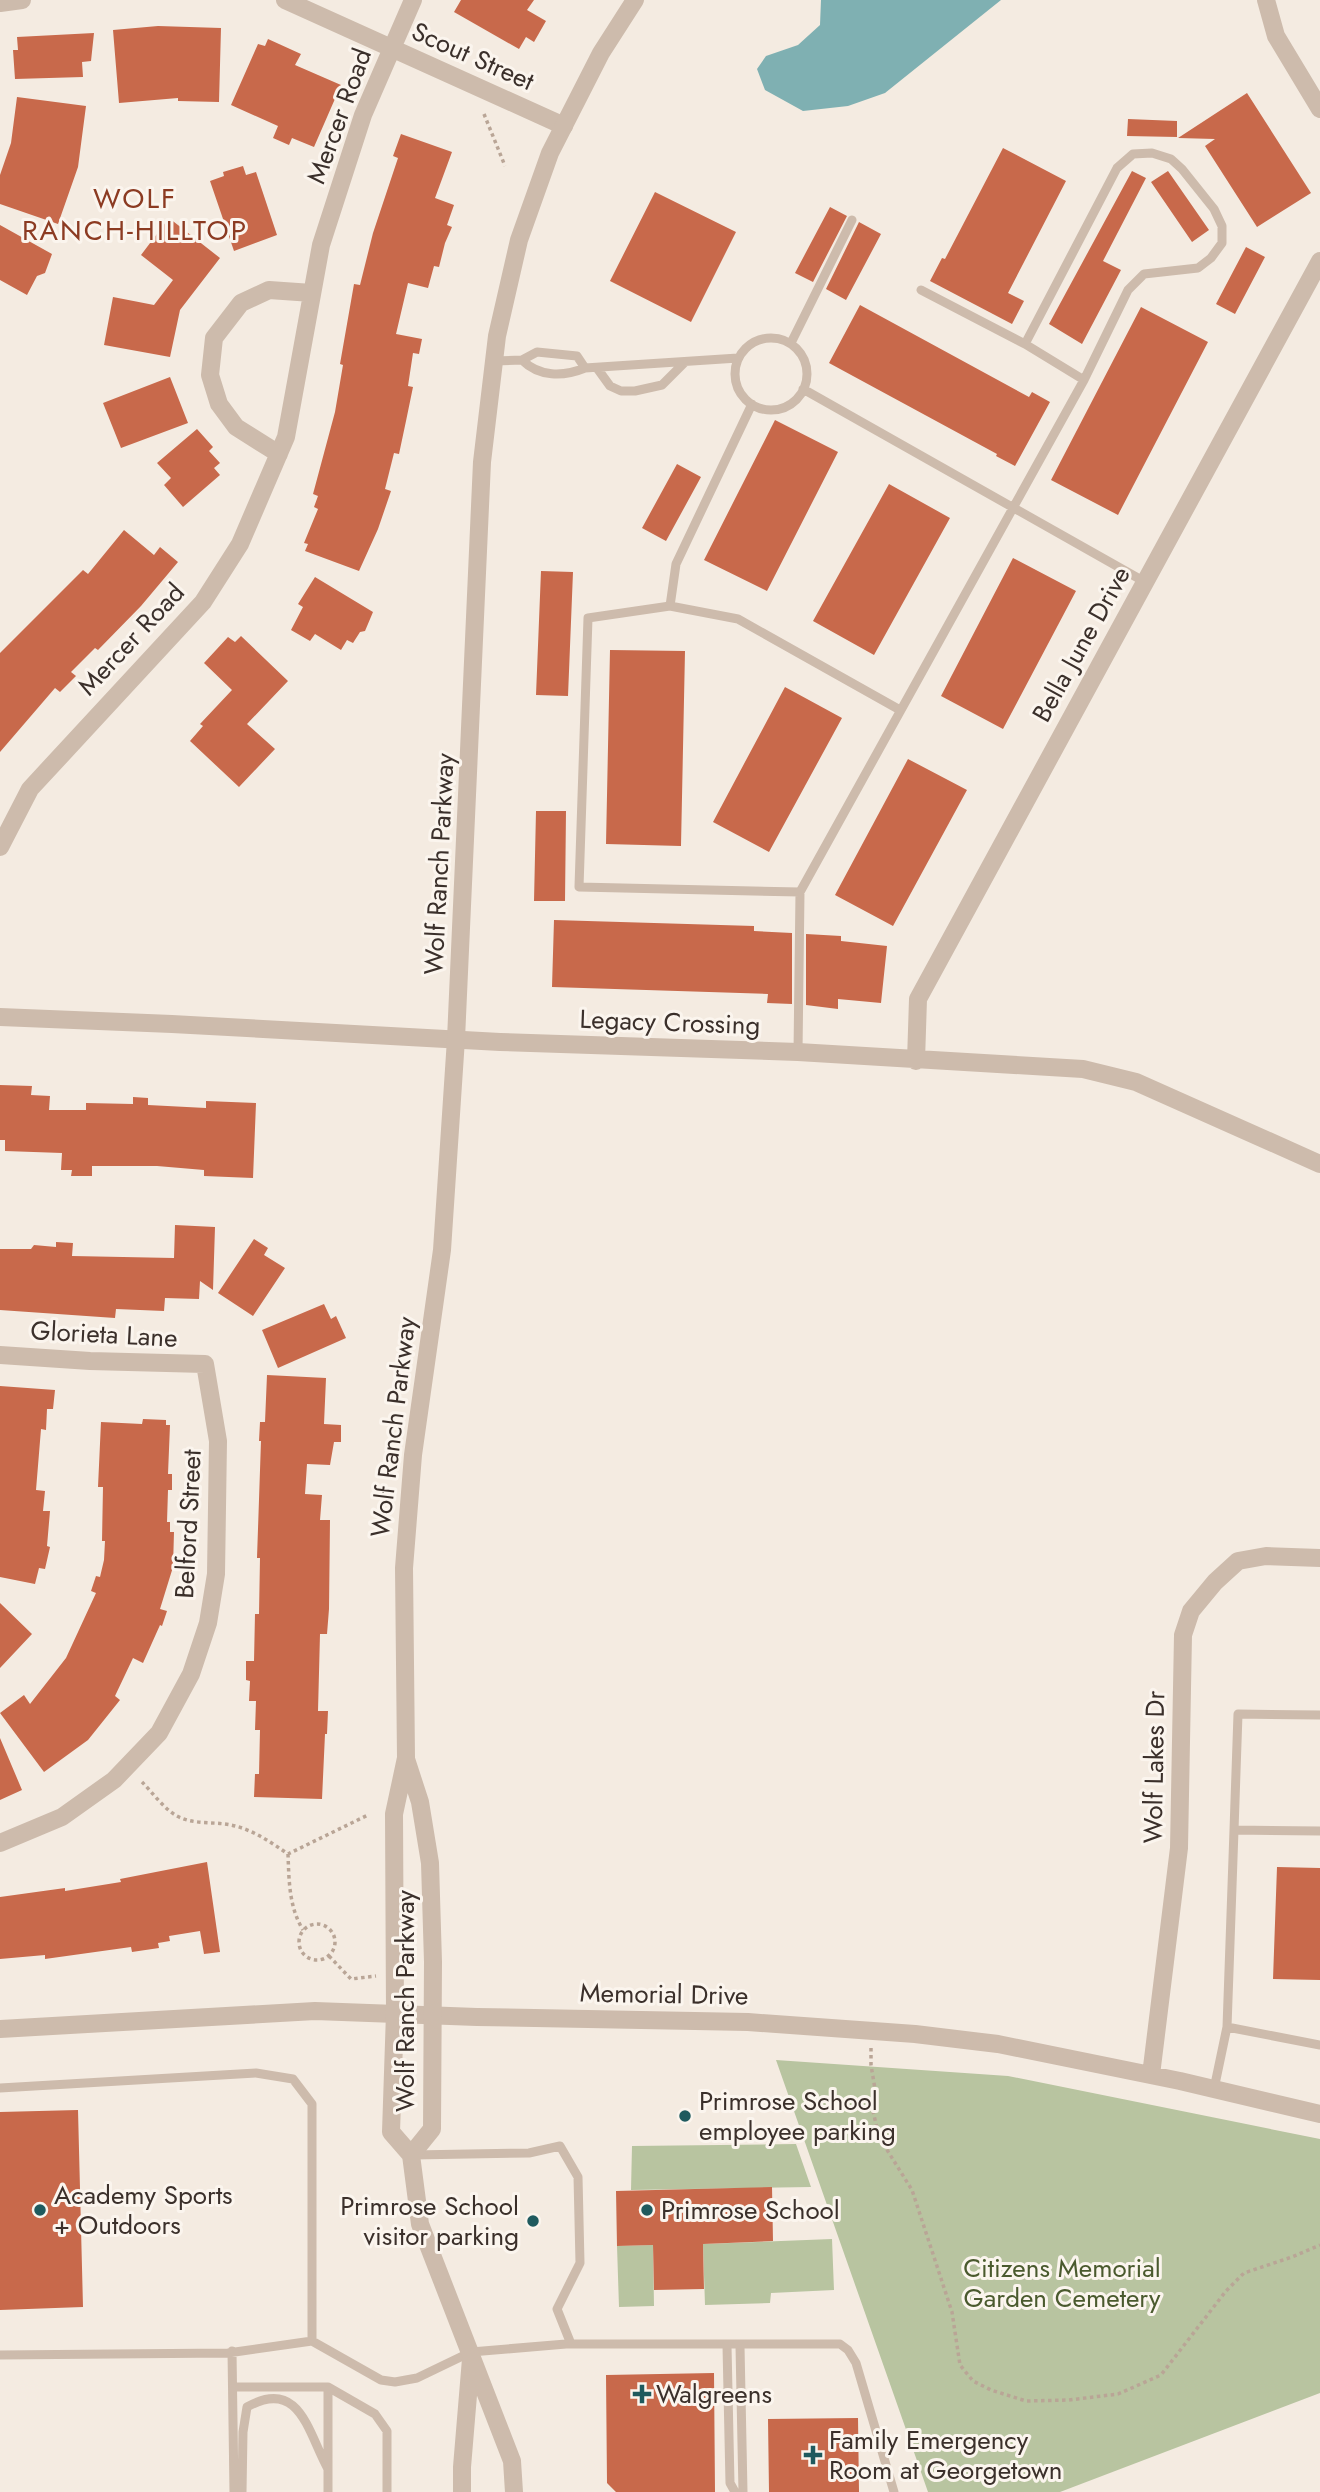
<svg xmlns="http://www.w3.org/2000/svg" width="1320" height="2492" viewBox="0 0 1320 2492" font-family="Jost,sans-serif">
  <style>
    .green { fill: #b8c4a0 }
    .water { fill: #7fb0b2 }
    .building { fill: #c8694b }
    .lines { fill: none; stroke-linecap: round; stroke-linejoin: round }
    .path { stroke: #b9a596; stroke-width: 3.5; stroke-dasharray: 3.5 3.5; stroke-linecap: butt }
    .service { stroke: #cdbbac; stroke-width: 9 }
    .minor { stroke: #cdbbac; stroke-width: 18 }
    .tertiary { stroke: #cdbbac; stroke-width: 18 }
    .poi-dot { fill: #1f5a5e; stroke: #fbf5ee; stroke-width: 2.5 }
    .labels { text-anchor: middle; stroke-width: 6; stroke-linejoin: round; paint-order: stroke }
    .street-label { font-size: 26px; fill: #3b302b; stroke: #fbf5ee }
    .poi-label { font-size: 26px; fill: #3b302b; stroke: #fbf5ee; text-anchor: start }
    .park-label { font-size: 26px; fill: #4a5a2e; stroke: #fbf5ee }
    .neighbourhood-label { font-size: 28px; letter-spacing: 2px; fill: #8c3b22; stroke: #fbf5ee }
  </style>
  <rect width="100%" height="100%" fill="#f4ebe1"/>
  <path class="green" d="M776,2060l232,16 312,63v254l-260,99h-132z
    M796,2144l15,43 -180,3 1,-44z
    M832,2239l2,51 -63,3 -1,10 -65,2 -2,-61z
    M653,2245l1,61 -35,1 -2,-61z"/>
  <path class="water" d="M821,0h180l-116,93 -37,13 -45,5 -38,-21 -8,-21 9,-13 32,-11 22,-20z"/>
  <path class="building" d="M461,0h73l-7,10 19,11 -12,21 -8,-5 -7,12 -65,-37z
    M158,26l63,2 -2,74 -41,-1v-3l-59,5 -6,-73z
    M94,33l-3,28 -9,1 1,15 -68,2 -2,-29h5l-1,-13z
    M268,39l33,15 -6,11 46,20 -27,62 -22,-9 -3,7 -16,-7 5,-12 -47,-21 27,-61 7,2z
    M1247,93l64,100 -54,34 -52,-81 10,-7 -37,-1z
    M17,97l69,9 -8,61 -20,57 -58,-20v-29l11,-32z
    M1128,119l49,2v16l-50,-1z
    M401,134l51,18 -17,46 19,7 -7,20 5,2 -7,16 -6,24 -5,-1 -6,22 -20,-5 -12,51 26,5 -3,15 -6,-1 -5,33 5,1 -7,34 -7,33 -5,-1 -9,36 6,2 -13,38 -19,42 -54,-20 3,-7 -4,-1 14,-34 -4,-2 4,-11 -5,-2 22,-82 8,-47 -3,-1 14,-80 6,1 13,-52 25,-75 -5,-2z
    M1003,148l63,33 -58,112 16,8 -12,23 -82,-43 12,-23 3,1z
    M243,166l3,9 10,-3 21,63 -43,16 -24,-70 14,-5 -1,-4z
    M1132,171l14,7 -43,83 18,9 -39,74 -33,-20z
    M1168,171l41,59 -17,12 -41,-60z
    M655,192l81,40 -45,90 -81,-41z
    M830,207l17,9 -34,66 -18,-9z
    M169,218l51,40 -40,52 -10,47 -66,-12 9,-48 41,8 19,-25 -32,-25z
    M859,222l22,12 -35,66 -20,-11z
    M0,225l52,29 -7,19 -8,3 -10,19 -27,-15z
    M1246,247l19,10 -30,57 -19,-10z
    M860,305l169,92 3,-5 18,10 -35,64 -19,-10 1,-2 -168,-91z
    M1141,307l67,35 -90,173 -67,-35z
    M170,377l18,46 -67,25 -18,-45z
    M775,420l63,32 -71,139 -63,-31z
    M197,429l16,18 -4,4 11,12 -6,5 6,7 -37,32 -19,-22 7,-7 -14,-15z
    M677,464l24,13 -35,64 -24,-13z
    M889,484l61,34 -76,137 -61,-34z
    M124,530l30,25 6,-8 18,15 -37,44 -43,44 -3,-2 -24,24 5,4 -16,16 -5,-4 -55,64v-99l83,-83 5,4z
    M1013,558l63,33 -73,138 -62,-33z
    M541,571l32,1 -5,124 -32,-1z
    M315,577l58,35 -8,19 -5,1 -7,11 -6,-3 -6,10 -26,-16 -5,7 -19,-11 12,-23 -5,-3z
    M241,636l47,45 -41,43 28,25 -36,38 -49,-46 13,-15 -3,-2 32,-34 -28,-27 24,-26 7,5z
    M610,650l75,1 -4,195 -75,-2z
    M785,687l57,31 -73,134 -56,-30z
    M908,759l59,31 -74,136 -58,-31z
    M536,811h30l-1,90h-31z
    M554,920l200,6v5l38,2v71l-25,-1 1,-9 -216,-7z
    M806,934l35,2v5l46,5 -6,57 -43,-4v10l-32,-4z
    M0,1085l32,1 -1,9 19,1 -1,14h37v-7l47,1v-7l15,1v7l58,3v-7l50,2 -3,75 -49,-2v-6l-47,-4h-65v10h-21l1,-6h-11l1,-17 -57,-2v-11h-5z
    M175,1225l40,2 -2,63 -13,-9 -1,18 -34,-1 -1,13 -48,-2 -1,9 -115,-8v-61h31l3,-4 22,2v-5l17,1 -1,13 102,2z
    M254,1239l14,9 -4,7 21,13 -32,48 -35,-23z
    M324,1304l7,15 5,-3 10,22 -68,30 -16,-38z
    M267,1375l59,3 -2,46 17,1v17h-7l-4,23 -23,-1 -2,30 17,1 -2,25h10l-1,89 -2,25h-7l-2,77h10l-1,23h-2l-3,65 -68,-2 1,-23h4l1,-44h-5l1,-29h-7l1,-20 -4,-1v-19h8l1,-47h4l1,-56h-3l4,-117h-2l1,-19h5z
    M0,1386l55,4 -2,19h-6l-1,21 -5,-1 -5,61 9,1 -2,20h7l-3,35 3,1 -5,22 -6,-1 -4,16 -35,-7z
    M143,1419l23,1v5h4l-2,49h4v16h-4l-1,32h3v10h4l-1,35 -13,42 7,2 -5,15 -2,-1 -17,38 -10,-5 -18,38 5,4 -32,40 -44,32 -44,-59 24,-18 6,9 36,-46 30,-65 -5,-2 5,-15 4,1 4,-17 1,-19h-3l1,-54h-5l3,-65 41,2z
    M0,1603l32,31 -32,34z
    M0,1738l22,52 -22,10z
    M207,1862l13,90 -16,2 -4,-23 -31,5 1,5 -12,2 1,5 -27,4 -1,-5 -86,12v-4l-45,4v-62l65,-9v3l56,-9 -1,-3z
    M1277,1867l43,1v112l-47,-1z
    M78,2110l5,197 -83,3v-198z
    M772,2187l1,54 -70,3 1,45 -50,1 -1,-45 -36,1 -1,-55z
    M714,2373l1,119h-99l-9,-9 -1,-108z
    M858,2418l1,74h-90l-1,-73z"/>
  <g class="lines">
    <path class="path" d="M484,114l21,52
      M142,1782c10,10 22,27 35,34 15,8 32,6 48,8 24,3 44,17 63,30l80,-39
      M288,1854c1,27 1,53 15,76
      M299 1942a18 18 0 1 1 36 0a18 18 0 1 1-36 0Z
      M329,1956l22,23 25,-3
      M871,2048v17l4,24 -2,22 6,26 33,53 40,122 8,53 13,16 18,9 35,11 43,-1 49,-6 43,-19 65,-84 18,-18 48,-16 28,-12"/>
    <path class="service" d="M921,290l104,54
      M735 374a36 36 0 1 1 72 0a36 36 0 1 1-72 0Z
      M791,343l61,-123
      M494,361l28,-1 15,-8 40,4 8,12c-22,9 -46,9 -63,-8
      M585,368l153,-10
      M597,368l13,18 11,5h14l27,-6 23,-23
      M803,389l342,193
      M752,404l-76,160 -6,42 -82,12 -9,269 221,5 284,-512 44,-90 16,-16 54,-6 13,-10 11,-15v-17l-8,-17 -32,-40 -11,-10 -19,-6 -19,1 -16,14 -92,176 59,36
      M670,606l68,13 162,91
      M798,1052l2,-160
      M1234,1830l4,-116 82,1
      M1227,2027l93,18
      M0,2088l256,-15 37,6 19,25v237l69,39 14,2 22,-4 54,-26 95,-8h274l8,6 8,13 38,129
      M1214,2089l13,-62 7,-197 86,1
      M413,2155l116,-2 31,-7 18,31 2,86 -23,46 14,35
      M727,2346l3,137 5,9
      M740,2346l3,146
      M232,2351l2,141
      M0,2355l228,-2 84,-12
      M233,2387h95l47,27 12,17v61
      M242,2492l1,-60 4,-25c53,-30 61,26 81,62
      M328,2492v-105"/>
    <path class="minor" d="M285,0l279,126
      M1266,0l10,36 44,73
      M0,3l22,-3
      M279,454l-43,-27 -17,-23 -9,-29 4,-37 27,-35 28,-13 43,3
      M0,847l30,-58 173,-187 37,-58 46,-107 35,-192 42,-130 50,-115
      M0,1017l172,7 328,18 298,10 285,17 53,13 184,82
      M916,1061l2,-62 402,-738
      M0,1355l90,6 115,3 13,77 -2,133 -8,49 -17,51 -32,59 -45,47 -52,37 -62,26
      M0,2029l315,-18 162,6 271,5 167,12 83,10 182,37 140,33
      M1151,2075l28,-227 4,-213 8,-24 24,-29 23,-21 28,-5 54,2"/>
    <path class="tertiary" d="M406,1759l14,43 10,61 3,99 -1,167 -21,26
      M462,2492v-25l9,-108
      M514,2492l-2,-31 -92,-237 -9,-69 -20,-23 4,-119 -1,-199 12,-56 -2,-190 9,-113 29,-205 14,-211 26,-577 15,-126 22,-96 31,-87 51,-100 34,-53"/>
  </g>
  <g class="poi-dot">
    <circle cx="685" cy="2116" r="7"/>
    <circle cx="40" cy="2210" r="7"/>
    <circle cx="647" cy="2210" r="7"/>
    <circle cx="533" cy="2221" r="7"/>
    <path d="M638.5 2383.5h7v7h7v7h-7v7h-7v-7h-7v-7h7z"/>
    <path d="M809.5 2444.5h7v7h7v7h-7v7h-7v-7h-7v-7h7z"/>
  </g>
  <g class="labels">
    <g class="street-label">
      <text transform="translate(473 56) rotate(24)" y="9">Scout Street</text>
      <text transform="translate(339 116) rotate(-70)" y="9">Mercer Road</text>
      <text transform="translate(131 639) rotate(-47)" y="9">Mercer Road</text>
      <text transform="translate(1081 644) rotate(-61)" y="9">Bella June Drive</text>
      <text transform="translate(439 864) rotate(-87)" y="9">Wolf Ranch Parkway</text>
      <text transform="translate(670 1022) rotate(2)" y="9">Legacy Crossing</text>
      <text transform="translate(104 1334) rotate(3)" y="9">Glorieta Lane</text>
      <text transform="translate(393 1427) rotate(-83)" y="9">Wolf Ranch Parkway</text>
      <text transform="translate(188 1524) rotate(-87)" y="9">Belford Street</text>
      <text transform="translate(1154 1767) rotate(-89)" y="9">Wolf Lakes Dr</text>
      <text transform="translate(664 1994) rotate(1)" y="9">Memorial Drive</text>
      <text transform="translate(405 2001) rotate(-90)" y="9">Wolf Ranch Parkway</text>
    </g>
    <g class="poi-label">
      <text x="699" y="2110">Primrose School<tspan x="699" dy="30">employee parking</tspan></text>
      <text x="54" y="2204">Academy Sports<tspan x="54" dy="30">+ Outdoors</tspan></text>
      <text x="519" y="2215" text-anchor="end">Primrose School<tspan x="519" dy="30">visitor parking</tspan></text>
      <text x="661" y="2219">Primrose School</text>
      <text x="656" y="2403">Walgreens</text>
      <text x="829" y="2449">Family Emergency<tspan x="829" dy="30">Room at Georgetown</tspan></text>
    </g>
    <g class="park-label">
      <text x="1062" y="2277">Citizens Memorial<tspan x="1062" dy="30">Garden Cemetery</tspan></text>
    </g>
    <g class="neighbourhood-label">
      <text x="135" y="208">WOLF<tspan x="135" dy="32">RANCH-HILLTOP</tspan></text>
    </g>
  </g>
</svg>
